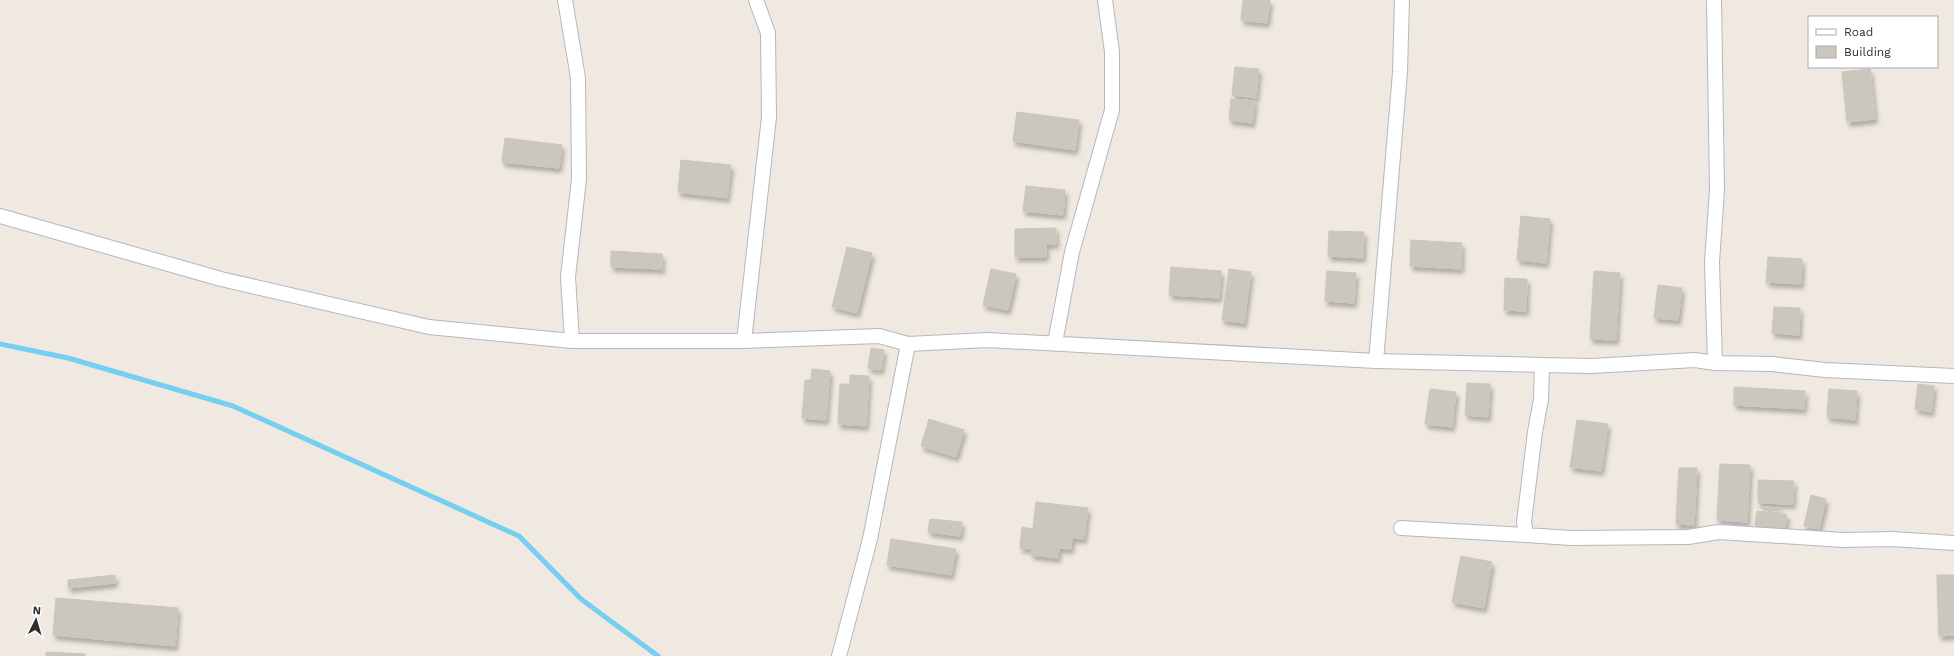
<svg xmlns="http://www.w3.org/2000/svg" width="1954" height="656" viewBox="0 0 1954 656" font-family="'Work Sans',sans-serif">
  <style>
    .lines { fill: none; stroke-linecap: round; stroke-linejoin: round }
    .stream { stroke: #75cff0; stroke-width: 5 }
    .building { fill: #cbc7bf; stroke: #cbc5ba; filter: url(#shadow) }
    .minor-casing { stroke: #b4b7c1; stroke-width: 16 }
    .minor { stroke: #fff; stroke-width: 14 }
  </style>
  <defs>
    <filter id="shadow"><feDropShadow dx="2.5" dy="4.5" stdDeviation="2" flood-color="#0004"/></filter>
  </defs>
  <rect width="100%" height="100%" fill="#efe9e1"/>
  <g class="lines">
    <path class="stream" d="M0,344l68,14 165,48 286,130 62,63 77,57"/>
  </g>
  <path class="building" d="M1243,0h27l-3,23 -26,-3z
    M1235,67l24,2 -3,29 -24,-3z
    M1870,69l5,50 -28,3 -5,-50z
    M1231,99l24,2 -3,22 -23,-3z
    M1017,112l62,8 -4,30 -62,-9z
    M505,138l57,7 -3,23 -57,-6z
    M681,160l50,5 -4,33 -49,-6z
    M1026,186l39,4 -2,25 -40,-4z
    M1521,216l29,3 -4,44 -29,-3z
    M1056,228v16h-10v13h-31v-28z
    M1329,231l35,1 -1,26 -35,-2z
    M1411,240l51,3 -1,26 -51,-3z
    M847,247l25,6 -15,60 -25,-6z
    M611,251l51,3v15l-51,-2z
    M1768,257l34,2 -1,25 -35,-2z
    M1171,267l50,4 -2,27 -50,-3z
    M991,269l25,5 -8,36 -25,-5z
    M1229,269l22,3 -7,51 -22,-3z
    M1327,271l29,2 -2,30 -29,-2z
    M1594,271l26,2 -4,67 -26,-1z
    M1505,278l22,1 -1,32 -22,-1z
    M1658,285l24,3 -4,32 -24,-2z
    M1774,307l26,1 -1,27 -27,-2z
    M871,348l13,2 -3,20 -13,-2z
    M812,369l18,2 -4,49 -24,-2 3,-38h6z
    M850,375l19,1 -3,50 -28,-2 2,-40h10z
    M1467,383l23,1 -2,33 -23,-2z
    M1918,384l16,2 -3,26 -16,-3z
    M1734,387l71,4 -1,18 -70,-4z
    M1430,389l26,3 -4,35 -27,-3z
    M1829,389l28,2 -2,29 -28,-3z
    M929,419l35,11 -8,27 -35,-11z
    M1577,420l31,4 -7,47 -31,-4z
    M1720,464l30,1 -3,57 -30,-2z
    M1679,468h18l-3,57 -18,-1z
    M1758,480l36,1 -1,23 -35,-1z
    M1811,495l15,4 -7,30 -15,-3z
    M1036,502l52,6 -4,31 -12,-1 -1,11 -12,-1 -1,10 -27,-3 1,-6 -12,-1 2,-21 11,2z
    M1763,507l17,1v3l-17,-1z
    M1757,511l30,4 -2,14 -30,-4z
    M930,519l32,3 -2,14 -32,-4z
    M891,539l65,10 -5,26 -64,-10z
    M1461,556l31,6 -8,46 -32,-6z
    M115,575v8l-47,5v-8z
    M1937,575h17v60l-15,1z
    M56,598l122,10 -3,38 -122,-11z
    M46,652l39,2v2h-39z"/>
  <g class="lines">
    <g class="minor-casing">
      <path id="minor" d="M565,0l13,78 1,101 -11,98 4,64
        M1714,0l3,190 -5,72 3,101
        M0,216l221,63 208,48 143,14h172l135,-5 29,8 79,-4 389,21 166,4 50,1 103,-6 20,3 57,1 53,6 129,6
        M744,341l25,-224 -1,-84 -12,-33
        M1055,343l17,-91 40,-142v-58l-7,-52
        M1376,361l24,-289 2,-72
        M1542,365l-1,34 -6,33 -11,90 2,13 45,3 117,-1 31,-5 124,8 49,-1 62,4
        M1401,528l125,7
        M839,656l31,-117 38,-195"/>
    </g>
    <use href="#minor" class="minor"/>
  </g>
  <rect x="1808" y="16" width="130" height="52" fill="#ffffff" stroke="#ababab"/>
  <rect x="1816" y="29" width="20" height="6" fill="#ffffff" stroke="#ababab"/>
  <text x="1844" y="36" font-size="12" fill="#2e2e2e">Road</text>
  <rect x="1816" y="46" width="20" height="12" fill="#cbc7bf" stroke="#ababab"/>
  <text x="1844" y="56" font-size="12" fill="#2e2e2e">Building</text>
  <g transform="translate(36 620) rotate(5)" stroke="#ffffff" stroke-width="3" paint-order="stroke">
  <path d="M0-3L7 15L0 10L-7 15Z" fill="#2e2e2e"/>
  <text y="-6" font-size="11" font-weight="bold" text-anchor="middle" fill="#2e2e2e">N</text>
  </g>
</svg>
